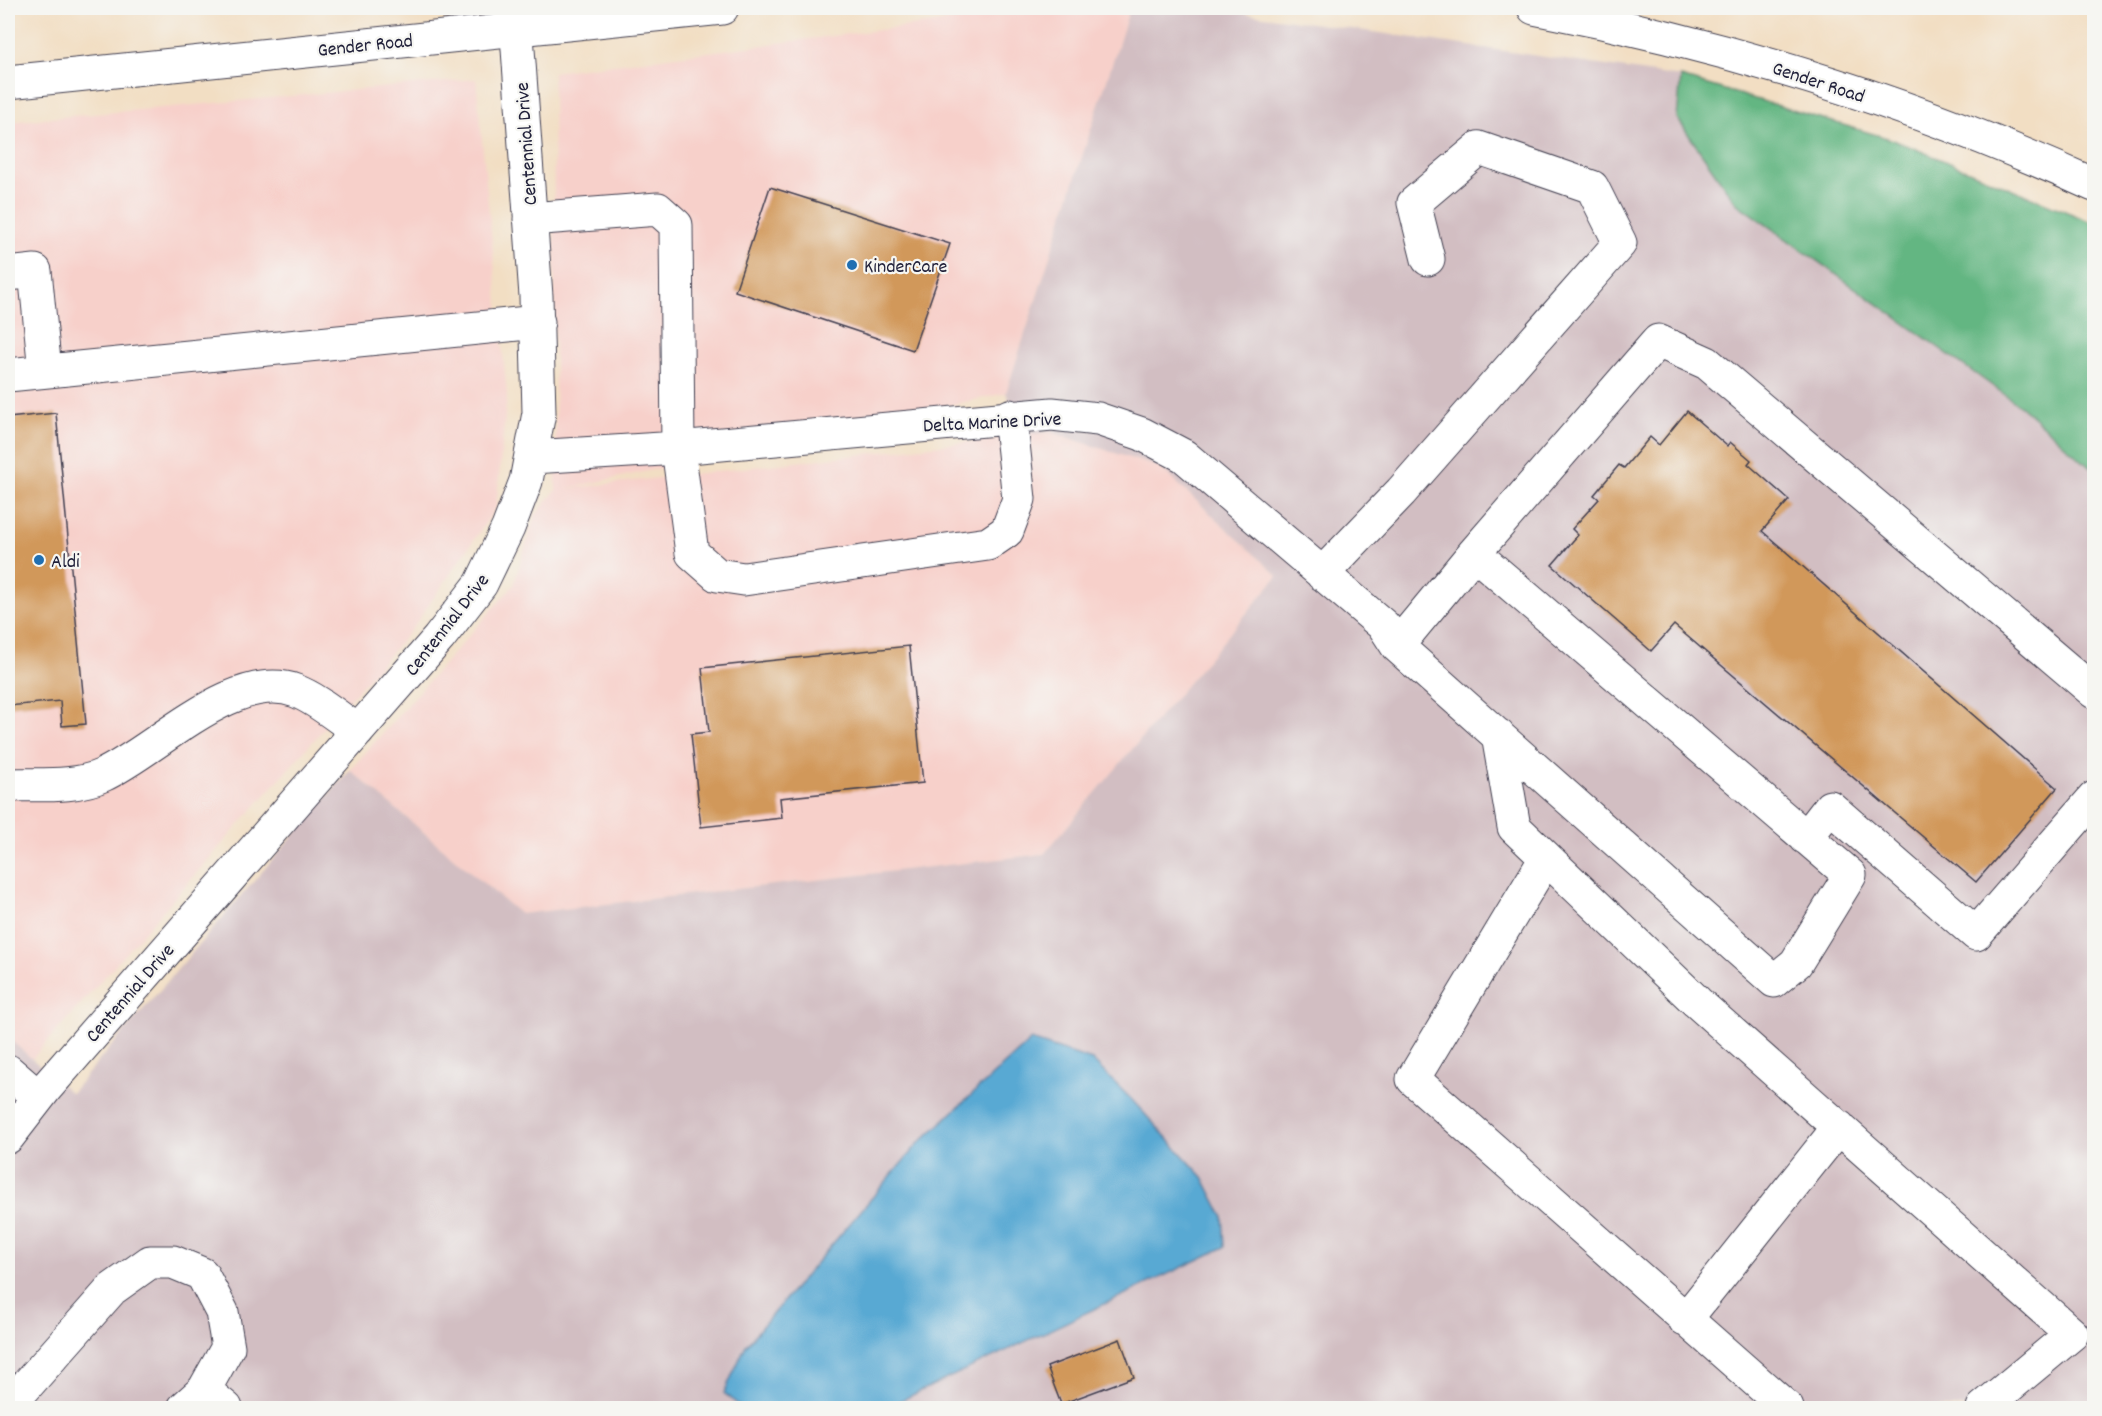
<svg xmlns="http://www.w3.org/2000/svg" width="2102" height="1416" viewBox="0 0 2102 1416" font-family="Dekko,sans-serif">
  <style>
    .built { fill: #f7d0ca }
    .industrial { fill: #d2bec2 }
    .forest { fill: #64b682; stroke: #436c5e; stroke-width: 1.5 }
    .water { fill: #59a9d3; stroke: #3e6687; stroke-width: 1.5 }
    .building { fill: #d1985a }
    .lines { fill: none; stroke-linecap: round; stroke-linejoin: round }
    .minor-casing { stroke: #413e4f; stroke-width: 35 }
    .major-casing { stroke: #413e4f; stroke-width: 35 }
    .minor { stroke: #fff; stroke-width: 33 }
    .major { stroke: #fff; stroke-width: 33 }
    .poi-dot { fill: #1f6fb2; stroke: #f6f6f2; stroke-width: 2 }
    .labels { text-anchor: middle; stroke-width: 4.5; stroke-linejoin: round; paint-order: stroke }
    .street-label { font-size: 20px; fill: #22223b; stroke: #f6f6f2 }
    .poi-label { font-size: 20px; fill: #22223b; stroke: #f6f6f2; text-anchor: start }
  </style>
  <rect width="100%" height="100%" fill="#f6f6f2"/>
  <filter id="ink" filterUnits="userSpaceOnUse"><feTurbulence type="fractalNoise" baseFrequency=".0167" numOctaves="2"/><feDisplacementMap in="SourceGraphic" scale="12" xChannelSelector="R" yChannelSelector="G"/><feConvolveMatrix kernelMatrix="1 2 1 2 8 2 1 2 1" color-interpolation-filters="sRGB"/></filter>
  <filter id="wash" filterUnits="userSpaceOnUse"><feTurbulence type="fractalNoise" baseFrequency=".008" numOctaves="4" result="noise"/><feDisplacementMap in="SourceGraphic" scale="24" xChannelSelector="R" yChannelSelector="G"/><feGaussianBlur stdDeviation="1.35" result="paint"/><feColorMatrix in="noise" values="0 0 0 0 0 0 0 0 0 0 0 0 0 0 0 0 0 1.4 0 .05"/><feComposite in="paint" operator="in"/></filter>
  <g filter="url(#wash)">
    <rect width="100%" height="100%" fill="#f2dec3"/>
    <path class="built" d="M1050,8h80l-124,385 -441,96 486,-57 110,36 117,108 -234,278 -524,60 -170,-144 163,-184 22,-70 21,-26 -3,-418z
      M476,79l31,316 -11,113 -84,121 -380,430 -24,-21v-916z"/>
    <path class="industrial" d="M1130,8h78l473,69 -4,41 345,289 72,64v937h-2086v-370l63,55 279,-323 170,144 524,-60 234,-278 -117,-108 -110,-36 -26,3 -19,-42z"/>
    <path class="forest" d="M1681,77l213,63 200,83v248l-72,-64 -286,-204 -59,-85z"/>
    <path class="water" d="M1031,1040l61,20 40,40 71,77 20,39 2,31 -340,161h-143l-18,-15 22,-48 172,-201z"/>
    <g id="blocks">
      <path class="building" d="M770,187l180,57 -37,106 -178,-59z
        M1687,411l40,35 3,-4 21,18 -3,4 41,36 -27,31 295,257 -81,94 -302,-257 -23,26 -99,-86 26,-30 -6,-6 27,-30 -5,-4 25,-30 5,3 26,-31 9,8z
        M56,413l30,311 -24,2 -2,-25 -52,5v-288z
        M909,646l14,137 -143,15 2,20 -81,9 -10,-93 18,-2 -7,-64z
        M1120,1339l14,38 -73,27 -14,-37z"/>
    </g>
  </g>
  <g filter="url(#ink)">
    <use href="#blocks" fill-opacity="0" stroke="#413e4f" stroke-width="1.5"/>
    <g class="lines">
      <g class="minor-casing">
        <path id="minor" d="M530,219l128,-10 18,16 2,223 14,105 25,22 27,4 244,-35 19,-13 12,-32 -9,-83
          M8,274l27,-3 10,100
          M8,375l530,-53
          M532,457l146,-9 374,-34 46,5 44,15 42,22 200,170 13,20 377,335 22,-18 54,-88 -376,-322 -77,93
          M1474,553l184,-212 49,22 387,329
          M1322,574l79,-82 219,-249 -28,-56 -113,-39 -65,55 14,56
          M1498,735l16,92 183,175 375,332 -89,74
          M8,785c30,-1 67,3 95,-10 52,-24 132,-107 193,-84 21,8 43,27 62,40
          M1806,838l24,-31 146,127 118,-136
          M1546,858l-133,221 374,329
          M8,1071l30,26
          M8,1137l38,-49 393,-450 42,-54 27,-56 18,-47 13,-68 -3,-117 -21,-288
          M1685,1320l154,-193
          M12,1402l100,-113 38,-27h23l29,12 20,38 6,35 -24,43
          M184,1408l20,-18 22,18"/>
      </g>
      <g class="major-casing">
        <path id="major" d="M1534,8c192,37 382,96 560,177
          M8,82l714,-74"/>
      </g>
      <use href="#minor" class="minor"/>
      <use href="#major" class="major"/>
    </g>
  </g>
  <g class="poi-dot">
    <circle cx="852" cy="265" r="6"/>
    <circle cx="39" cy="560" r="6"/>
  </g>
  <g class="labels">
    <g class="street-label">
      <text transform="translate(365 44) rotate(-6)" y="7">Gender Road</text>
      <text transform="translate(1819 81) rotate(18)" y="7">Gender Road</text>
      <text transform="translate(525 144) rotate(-94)" y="7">Centennial Drive</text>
      <text transform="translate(992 421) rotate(-3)" y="7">Delta Marine Drive</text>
      <text transform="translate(446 624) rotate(-52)" y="7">Centennial Drive</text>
      <text transform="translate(129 992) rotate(-49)" y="7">Centennial Drive</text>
    </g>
    <g class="poi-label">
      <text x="864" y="272">KinderCare</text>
      <text x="51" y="567">Aldi</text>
    </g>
  </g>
  <rect width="2102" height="1416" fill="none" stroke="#f6f6f2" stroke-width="30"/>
</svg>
